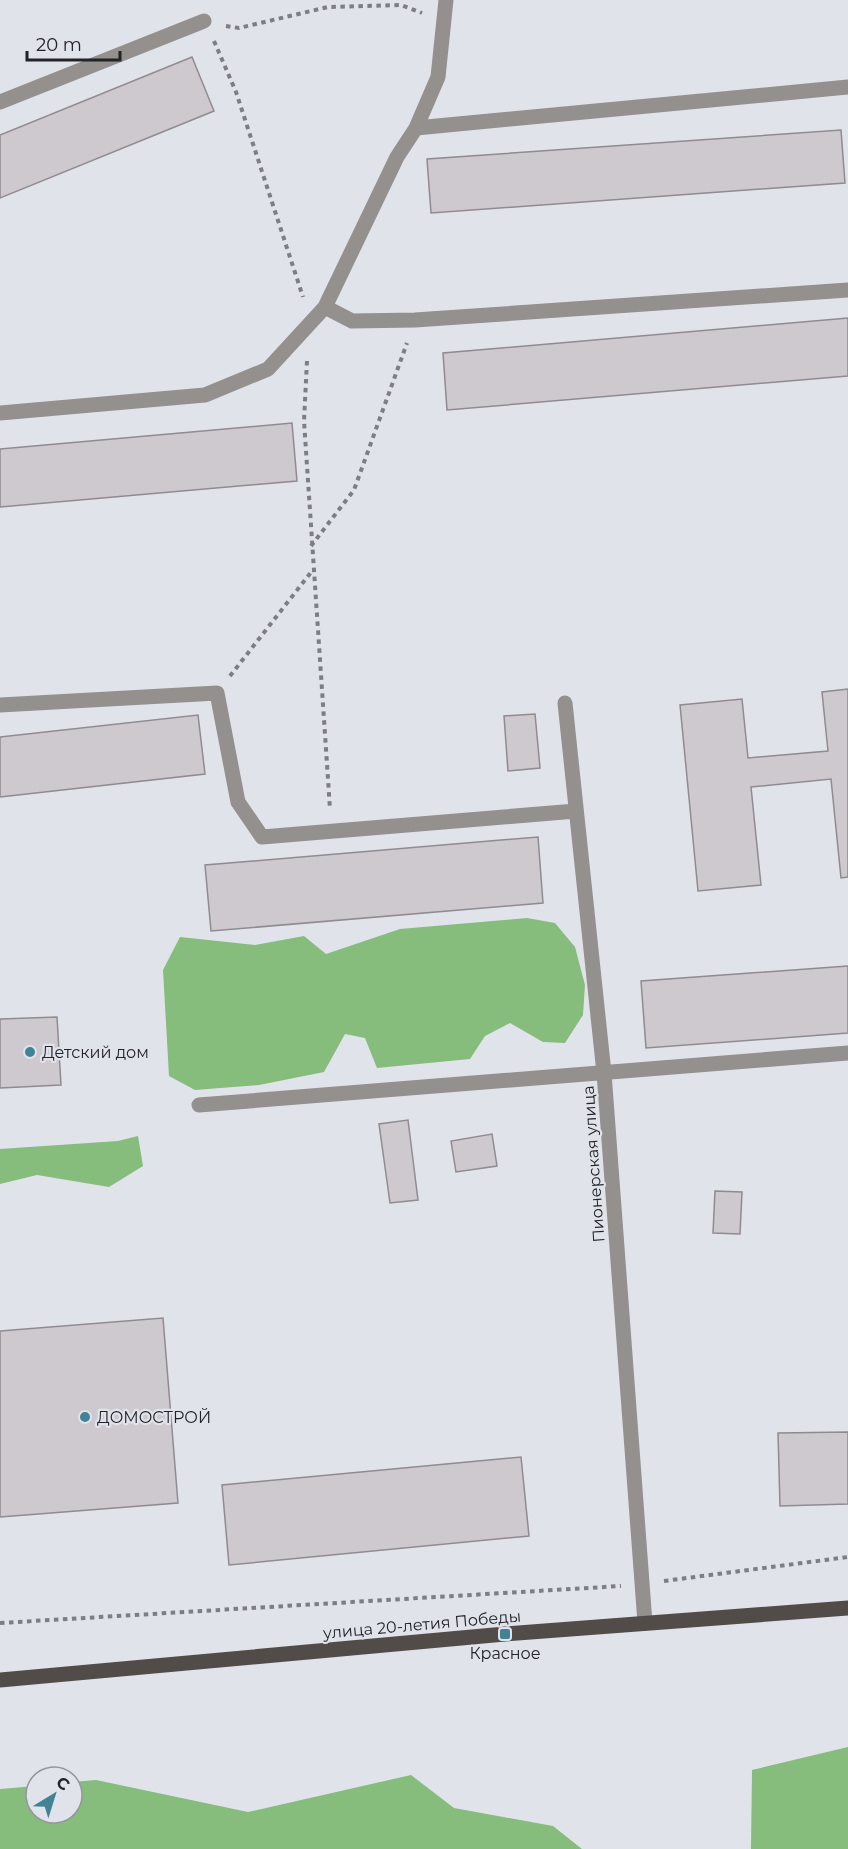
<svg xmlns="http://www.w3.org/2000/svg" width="848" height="1849" viewBox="0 0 848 1849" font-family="Montserrat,sans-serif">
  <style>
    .forest { fill: #86bc7c }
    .building { fill: #cec8cf; stroke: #908a91; stroke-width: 1.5 }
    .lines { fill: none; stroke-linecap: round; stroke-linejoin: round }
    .path { stroke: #7c7e83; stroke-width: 4; stroke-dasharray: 4.5 4.5; stroke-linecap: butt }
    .minor { stroke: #93908d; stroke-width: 15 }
    .major { stroke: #514c48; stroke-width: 15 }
    .poi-dot { fill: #418394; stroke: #e1e3eb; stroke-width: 2 }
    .labels { text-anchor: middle; stroke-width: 4.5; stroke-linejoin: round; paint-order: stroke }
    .poi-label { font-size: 16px; fill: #222326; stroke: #e1e3eb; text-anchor: start }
    .street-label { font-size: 16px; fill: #222326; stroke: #e1e3eb }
  </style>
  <rect width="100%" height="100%" fill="#e1e3eb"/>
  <path class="forest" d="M527,918l28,5 20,24 10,38 -2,30 -18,28 -22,-1 -33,-19 -25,13 -15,23 -93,9 -12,-30 -20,-4 -21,38 -65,13 -64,5 -26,-14 -6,-106 17,-33 75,8 49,-9 22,18 74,-25z
    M138,1136l5,30 -34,21 -72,-12 -37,9v-35l118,-8z
    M848,1747v102h-97l1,-79z
    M411,1775l43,33 99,18 29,23h-582v-60l36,-3v27h36v-31l24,-2 152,32z"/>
  <path class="building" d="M192,57l22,54 -214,87v-63z
    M841,130l4,53 -414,30 -4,-54z
    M848,318v58l-401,34 -4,-57z
    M292,423l5,58 -297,26v-58z
    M848,689v188l-7,1 -10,-99 -80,8 10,98 -63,6 -18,-186 62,-6 6,59 80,-7 -6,-59z
    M535,714l5,54 -32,3 -4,-55z
    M198,715l7,59 -205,23v-60z
    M538,837l5,66 -332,28 -6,-66z
    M848,966v67l-202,15 -5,-67z
    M57,1017l4,68 -61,3v-69z
    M408,1120l10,80 -28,3 -11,-79z
    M492,1134l5,32 -41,6 -5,-31z
    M715,1191l27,1 -2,42 -27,-1z
    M163,1318l15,185 -178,14v-186z
    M848,1432v72l-68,2 -2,-73z
    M521,1457l8,79 -300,29 -7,-80z"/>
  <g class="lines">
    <path class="path" d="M226,26l13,2 89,-21 73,-2 21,8
      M214,41l22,51 67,205
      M307,361l-3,60 26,388
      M311,546l43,-56 53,-147
      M230,676l82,-105
      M664,1581l184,-24
      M0,1623l621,-37"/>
    <path class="minor" d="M0,102l204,-81
      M416,128l432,-41
      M325,307l27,14 63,-1 433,-30
      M0,413l205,-18 63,-26 57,-62 72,-150 19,-29 22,-51 8,-77
      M565,703l39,370 41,550
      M0,705l217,-12 21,109 24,35 314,-26
      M199,1105l649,-52"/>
    <path class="major" d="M0,1680l505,-46 343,-26"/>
  </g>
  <g class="poi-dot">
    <circle cx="30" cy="1052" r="6"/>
    <circle cx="85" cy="1417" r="6"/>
    <rect x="499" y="1628" width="12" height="12" rx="3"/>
  </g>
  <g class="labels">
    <g class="poi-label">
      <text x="42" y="1058">Детский дом</text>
      <text x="97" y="1423">ДОМОСТРОЙ</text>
      <text x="505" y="1659" text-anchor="middle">Красное</text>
    </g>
    <g class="street-label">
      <text transform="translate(593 1164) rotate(-94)" y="6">Пионерская улица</text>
      <text transform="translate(422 1624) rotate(-5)" y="6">улица 20-летия Победы</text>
    </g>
  </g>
  <g transform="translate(54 1795) rotate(38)"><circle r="28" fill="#e1e3eb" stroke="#95969c" stroke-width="1.5"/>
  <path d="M0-4.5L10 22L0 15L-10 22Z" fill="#418394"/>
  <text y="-9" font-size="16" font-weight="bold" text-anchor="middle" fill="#222326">С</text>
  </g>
  <path d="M27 51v9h93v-9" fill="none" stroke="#222326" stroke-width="3"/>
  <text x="36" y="51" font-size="18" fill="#222326" stroke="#e1e3eb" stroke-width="4.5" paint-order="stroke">20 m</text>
</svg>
